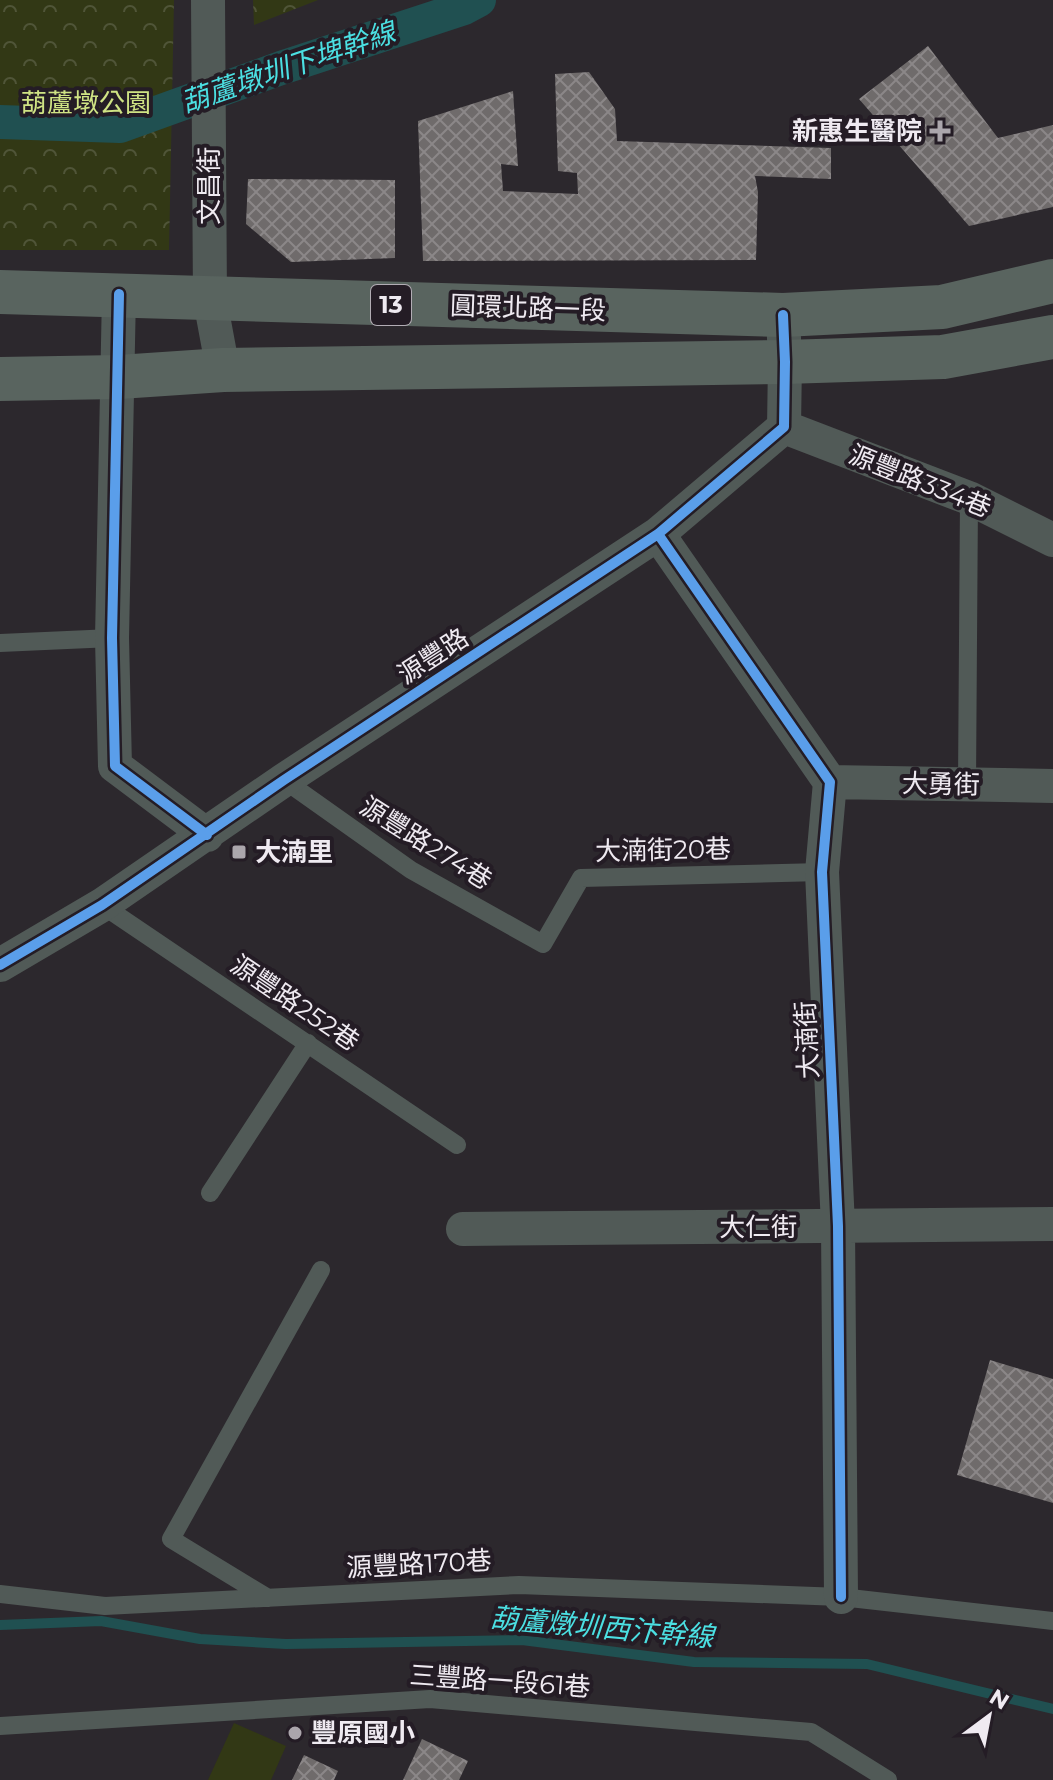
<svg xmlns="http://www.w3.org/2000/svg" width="1053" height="1780" viewBox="0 0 1053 1780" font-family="Montserrat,'Noto Sans TC',sans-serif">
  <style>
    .park { fill: url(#park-crowns) }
    .pitch { fill: #323815 }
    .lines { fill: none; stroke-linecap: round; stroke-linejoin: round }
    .stream { stroke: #205051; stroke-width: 10 }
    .canal { stroke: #205051; stroke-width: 34 }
    .building { fill: url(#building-cross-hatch) }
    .service { stroke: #515a57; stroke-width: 18 }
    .minor { stroke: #515a57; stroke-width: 34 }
    .primary { stroke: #59645f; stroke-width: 44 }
    .cycleway-casing { stroke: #241c25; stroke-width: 15 }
    .cycleway { stroke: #5a9eea; stroke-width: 10 }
    .poi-dot { fill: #aba6ac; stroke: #241c25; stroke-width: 3 }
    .labels { text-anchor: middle; stroke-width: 8; stroke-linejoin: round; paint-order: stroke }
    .shield { fill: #241c25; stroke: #b2acb4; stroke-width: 2 }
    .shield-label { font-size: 24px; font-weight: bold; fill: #efeaf1 }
    .park-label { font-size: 26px; fill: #cfe384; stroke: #241c25 }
    .poi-label { font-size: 26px; font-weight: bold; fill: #efeaf1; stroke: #241c25; text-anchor: start }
    .street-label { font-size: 26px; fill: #efeaf1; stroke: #241c25 }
    .water-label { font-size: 28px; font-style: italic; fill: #4bdfe2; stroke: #241c25 }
  </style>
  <defs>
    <pattern id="park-crowns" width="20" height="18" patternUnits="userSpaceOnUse" patternTransform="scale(2)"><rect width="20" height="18" fill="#323815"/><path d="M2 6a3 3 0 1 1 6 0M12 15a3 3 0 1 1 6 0" fill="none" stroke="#505538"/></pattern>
    <pattern id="building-cross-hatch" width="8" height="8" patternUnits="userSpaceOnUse" patternTransform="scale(2)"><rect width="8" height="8" fill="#6f6b6b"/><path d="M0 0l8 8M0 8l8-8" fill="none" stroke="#8b8788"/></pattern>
  </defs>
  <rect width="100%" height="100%" fill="#2c282d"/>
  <path class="park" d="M0,0h174l-5,250h-169z
    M253,0h65l-64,25z"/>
  <path class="pitch" d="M234,1723l52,23 -15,34h-63z"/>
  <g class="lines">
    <path class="stream" d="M0,1625l101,-4 99,18 86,5 236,-4 172,22 173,2 186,45"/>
    <path class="canal" d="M0,122l120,4 161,-58 183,-60 15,-8"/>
  </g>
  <path class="building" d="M928,46l70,92 55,-13v82l-84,19 -110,-127z
    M589,72l26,37 2,32 214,7v31l-76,-3 3,16 -2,68 -333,1 -5,-140 95,-30 5,75 -17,-2 2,27 75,3 -1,-21 -19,-2 -3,-97z
    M248,179l147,1v78l-104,4 -45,-38z
    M990,1360l63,19v124l-96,-28z
    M422,1739l46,22 -9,19h-56z
    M304,1755l34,16 -4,9h-42z"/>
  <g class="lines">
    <path class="service" d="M0,643l112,-5
      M284,780l127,90 132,74 38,-66 241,-6
      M967,785l2,-287
      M102,905l355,240
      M210,1193l98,-150
      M0,1594l105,12 414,-21 322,12 212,24
      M268,1598l-97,-59 150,-269
      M0,1726l430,-27 381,33 77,48"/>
    <path class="minor" d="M208,0l2,300 13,70
      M119,294l-7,344 3,128 92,69
      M784,427l185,71 84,42
      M658,534l172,248 -8,90 16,354 3,371
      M830,782l223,4
      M0,965l102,-60 182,-125 374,-246 126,-107 1,-65 -2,-47
      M463,1229l590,-5"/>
    <path class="primary" d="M0,292l783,23 159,-8 111,-26
      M0,379l119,-2 104,-7 562,-8 158,-5 110,-20"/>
    <g class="cycleway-casing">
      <path id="cycleway" d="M119,294l-7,344 3,128 92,69
        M658,534l172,248 -8,90 16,354 3,371
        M0,965l102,-60 182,-125 374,-246 126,-107 1,-65 -2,-47"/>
    </g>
    <use href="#cycleway" class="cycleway"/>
  </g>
  <g class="poi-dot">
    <path d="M936 119h8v8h8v8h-8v8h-8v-8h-8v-8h8z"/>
    <rect x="231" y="844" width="16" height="16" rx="4"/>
    <circle cx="295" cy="1733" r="8"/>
  </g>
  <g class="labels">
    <rect class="shield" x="371" y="285" width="40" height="40" rx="6"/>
    <g class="shield-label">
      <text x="391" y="313">13</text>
    </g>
    <g class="park-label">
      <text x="86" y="112">葫蘆墩公園</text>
    </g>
    <g class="poi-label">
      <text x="922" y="140" text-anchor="end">新惠生醫院</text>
      <text x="255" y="861">大湳里</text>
      <text x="311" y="1742">豐原國小</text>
    </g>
    <g class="street-label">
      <text transform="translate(209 186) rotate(-90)" y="9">文昌街</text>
      <text transform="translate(528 308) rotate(2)" y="9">圓環北路一段</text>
      <text transform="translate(920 481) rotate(22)" y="9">源豐路334巷</text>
      <text transform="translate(433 656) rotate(-33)" y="9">源豐路</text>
      <text transform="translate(941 784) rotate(1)" y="9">大勇街</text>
      <text transform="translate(426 843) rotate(32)" y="9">源豐路274巷</text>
      <text transform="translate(663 850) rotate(-1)" y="9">大湳街20巷</text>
      <text transform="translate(295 1003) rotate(34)" y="9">源豐路252巷</text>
      <text transform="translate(807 1040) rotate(-93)" y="9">大湳街</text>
      <text x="758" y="1236">大仁街</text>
      <text transform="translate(419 1564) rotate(-3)" y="9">源豐路170巷</text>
      <text transform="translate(500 1681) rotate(4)" y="9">三豐路一段61巷</text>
    </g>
    <g class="water-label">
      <text transform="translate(288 67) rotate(-19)" y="10">葫蘆墩圳下埤幹線</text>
      <text transform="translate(602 1627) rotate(5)" y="10">葫蘆燉圳西汴幹線</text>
    </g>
  </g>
  <g transform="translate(989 1716) rotate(32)" stroke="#241c25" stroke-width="6" paint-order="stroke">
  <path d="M0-6L14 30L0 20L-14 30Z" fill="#efeaf1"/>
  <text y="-12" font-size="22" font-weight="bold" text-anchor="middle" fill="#efeaf1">N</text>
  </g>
</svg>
